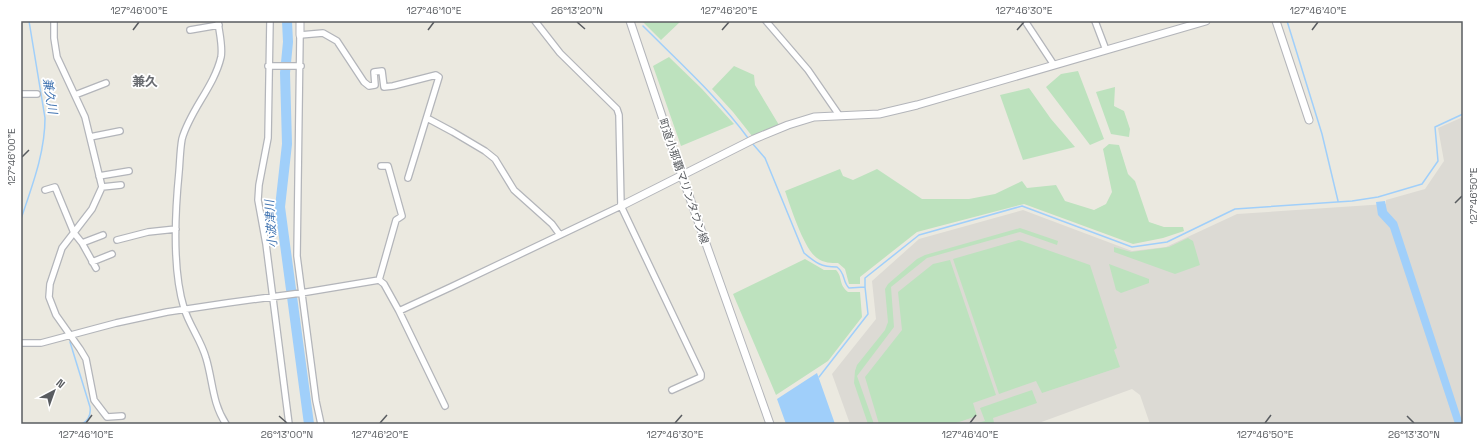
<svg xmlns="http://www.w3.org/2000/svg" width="1484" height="445" viewBox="0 0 1484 445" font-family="'Space Grotesk','Noto Sans JP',sans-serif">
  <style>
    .industrial { fill: #dcdad4 }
    .green { fill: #bde2be }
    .water { fill: #a0cffa }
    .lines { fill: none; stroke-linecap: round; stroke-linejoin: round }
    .stream { stroke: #a0cffa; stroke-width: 1.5 }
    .river { stroke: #a0cffa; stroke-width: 10 }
    .minor-casing { stroke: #b3b5ba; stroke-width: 8 }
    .tertiary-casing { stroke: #b3b5ba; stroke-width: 9 }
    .minor { stroke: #fff; stroke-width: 5.5 }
    .tertiary { stroke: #fff; stroke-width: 7 }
    .ticks { fill: none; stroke: #595c60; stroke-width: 1.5 }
    .labels { text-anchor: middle; stroke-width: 3.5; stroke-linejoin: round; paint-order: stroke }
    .street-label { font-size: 11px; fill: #595c60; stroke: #fff }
    .water-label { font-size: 12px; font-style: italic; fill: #4275b2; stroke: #fff }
    .quarter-label { font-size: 13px; font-weight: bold; fill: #6a6d72; stroke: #fff }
    .neatline { fill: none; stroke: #595c60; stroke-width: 1.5 }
    .ticks-label { font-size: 10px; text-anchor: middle; fill: #595c60 }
  </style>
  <rect width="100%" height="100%" fill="#ebe9e0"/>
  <path class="industrial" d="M1463,117v307h-313l-10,-29 -8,-6 -96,35h-186l-18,-50 44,-55 -4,-38 47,-42 104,-29 109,41 34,-4 71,-33 149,-10v-4l39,-11 19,-28 -6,-33z"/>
  <path class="green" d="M642,21h39l-20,19z
    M669,57l33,32 32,35 -53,22 -28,-80z
    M734,66l20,9 1,10 24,40 -27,11 -19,-24 -21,-23z
    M1078,71l26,68 -14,6 -44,-58 15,-13z
    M1115,87l-1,19 10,5 6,18 -1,8 -18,-3 -15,-42z
    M1029,88l22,31 24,28 -52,13 -23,-65z
    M1109,144l10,1 9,29 7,7 14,41 15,5h19l1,4 -21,7 -30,6 -109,-40 -107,28 -57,45v7h-11l-4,-15 -7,-6c-7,0 -14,0 -21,-5 -13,-9 -26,-50 -32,-67l55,-22 3,7 10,4 24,-11 45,30h47l26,-5 27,-13 5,7 29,-3 9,16 29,9 12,-6 6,-12 -9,-43z
    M1020,228l38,13 -1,4 -37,-13 -93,26 -36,29 3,40 -37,49 17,48h-6l-14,-41 1,-12 2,-6 28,-35 3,-8 -3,-33 3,-5 29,-25 8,-4z
    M1188,238l5,3 7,24 -25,9 -61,-22v-5l17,5 38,-5z
    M1019,240l71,25 27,83 -3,2 6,17 -78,26 -6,-12 -37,13 -46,-135z
    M805,259l19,11h12c7,7 2,14 12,22h12l2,25 -34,44 -52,34 -43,-101z
    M950,260l46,135 -23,8 4,13 -24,8h-74l-14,-47 37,-47 -4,-38 35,-28z
    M1109,264l40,15v4l-28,10 -5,-3z
    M1032,390l5,13 -44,15 1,5 -4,1h-17l12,-3 -5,-13z"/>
  <path class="water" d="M1385,201l2,10 10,11 66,202h-8l-65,-196 -12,-13 -2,-13z
    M817,373l18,51h-49l-9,-25z"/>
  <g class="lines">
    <path class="stream" d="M1287,21l35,113 16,67
      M643,26c37,37 75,71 105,112
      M752,143l13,15 39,95c12,10 17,14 33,14 9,7 5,14 12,21l16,-1 3,27 -49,63
      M21,219c11,-33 24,-66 24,-101l-16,-97
      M865,287v-9l54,-43 103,-29 110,41 35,-5 68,-33 117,-8 26,-4 44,-13 16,-23 -3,-34 28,-13
      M70,342l20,65c1,7 -1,13 -8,17"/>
    <path class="river" d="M287,21l1,21 -3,31 2,71 -7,63 29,217"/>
    <g class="minor-casing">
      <path id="minor" d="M54,21v17l3,19 28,60 17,70 -10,22 -30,39 -12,36 -1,13 7,18 24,34 6,10 8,41 13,17 15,-1
        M218,21c1,11 5,25 3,36 -7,30 -31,53 -39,82 -2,11 -2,22 -3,33 -4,41 -7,97 5,136 5,17 17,32 22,50 7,23 6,45 20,66
        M270,21l-2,117 -9,47 -1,15 8,44 23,180
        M535,21l25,32 57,56 2,6 2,91 80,168v3l-29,13
        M766,21l42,49 31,45
        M1025,21l29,44
        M1095,21l11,29
        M190,30l29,-5
        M268,66h33
        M21,94h16
        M75,95l31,-12
        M427,118l26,14 32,19 10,8 19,31 38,34 8,11
        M90,137l30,-6
        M99,176l30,-5
        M102,187l19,-2
        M45,190l10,-3 19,46 8,10 14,25
        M117,240l31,-8 28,-3
        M82,243l21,-8
        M92,262l20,-8
        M379,280l17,-60 6,-4 -14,-50h-7
        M399,311l52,-24 170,-81
        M21,343h20l75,-20 51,-11 60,-9 74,-10 78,-13 5,4 15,27 46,95
        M321,424l-5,-23 -19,-145 3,-221 23,-2 14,8 27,41 5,4 6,-1 -1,-13 8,-1 2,16 9,-1 43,-11 3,2 -31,101"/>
    </g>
    <g class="tertiary-casing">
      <path id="tertiary" d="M300,21v14
        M630,21l52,155 88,248
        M1276,21l33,99
        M621,206l133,-67 34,-14 26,-8 65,-3 38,-9 289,-84"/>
    </g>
    <use href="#minor" class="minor"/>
    <use href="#tertiary" class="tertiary"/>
  </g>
  <path class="ticks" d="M577,22l8,7M133,30l6,-8M428,30l6,-8M722,30l7,-8M1017,30l7,-8M1312,30l6,-8M22,157l7,-7M1455,203l7,-7M279,416l8,7M1407,416l7,7M86,423l6,-8M380,423l7,-8M675,423l7,-8M970,423l6,-8M1265,423l6,-8"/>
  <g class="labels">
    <g class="street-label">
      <text transform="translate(684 181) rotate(71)" y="4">町道小那覇マリンタウン線</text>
    </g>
    <g class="water-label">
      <text transform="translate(50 96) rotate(81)" y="4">兼久川</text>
      <text transform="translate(271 224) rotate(-94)" y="4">小波津川</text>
    </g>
    <g class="quarter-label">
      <text x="145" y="86">兼久</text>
    </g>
  </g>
  <rect width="1484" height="445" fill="none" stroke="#ffffff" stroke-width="44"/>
  <g transform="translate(54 391) rotate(41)" stroke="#ffffff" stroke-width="3" paint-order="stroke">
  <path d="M0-3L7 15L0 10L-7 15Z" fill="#595c60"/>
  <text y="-6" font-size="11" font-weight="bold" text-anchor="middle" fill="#595c60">N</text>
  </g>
  <rect x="22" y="22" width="1440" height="401" class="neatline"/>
  <g class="ticks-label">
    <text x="139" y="14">127°46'00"E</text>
    <text x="434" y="14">127°46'10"E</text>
    <text x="577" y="14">26°13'20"N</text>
    <text x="729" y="14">127°46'20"E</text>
    <text x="1024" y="14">127°46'30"E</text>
    <text x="1318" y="14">127°46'40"E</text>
    <text transform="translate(11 157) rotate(-90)" y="4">127°46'00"E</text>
    <text transform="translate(1473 196) rotate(-90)" y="4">127°46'50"E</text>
    <text x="86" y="438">127°46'10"E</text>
    <text x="287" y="438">26°13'00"N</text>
    <text x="380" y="438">127°46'20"E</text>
    <text x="675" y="438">127°46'30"E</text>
    <text x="970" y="438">127°46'40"E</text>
    <text x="1265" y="438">127°46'50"E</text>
    <text x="1414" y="438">26°13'30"N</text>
  </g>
</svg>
